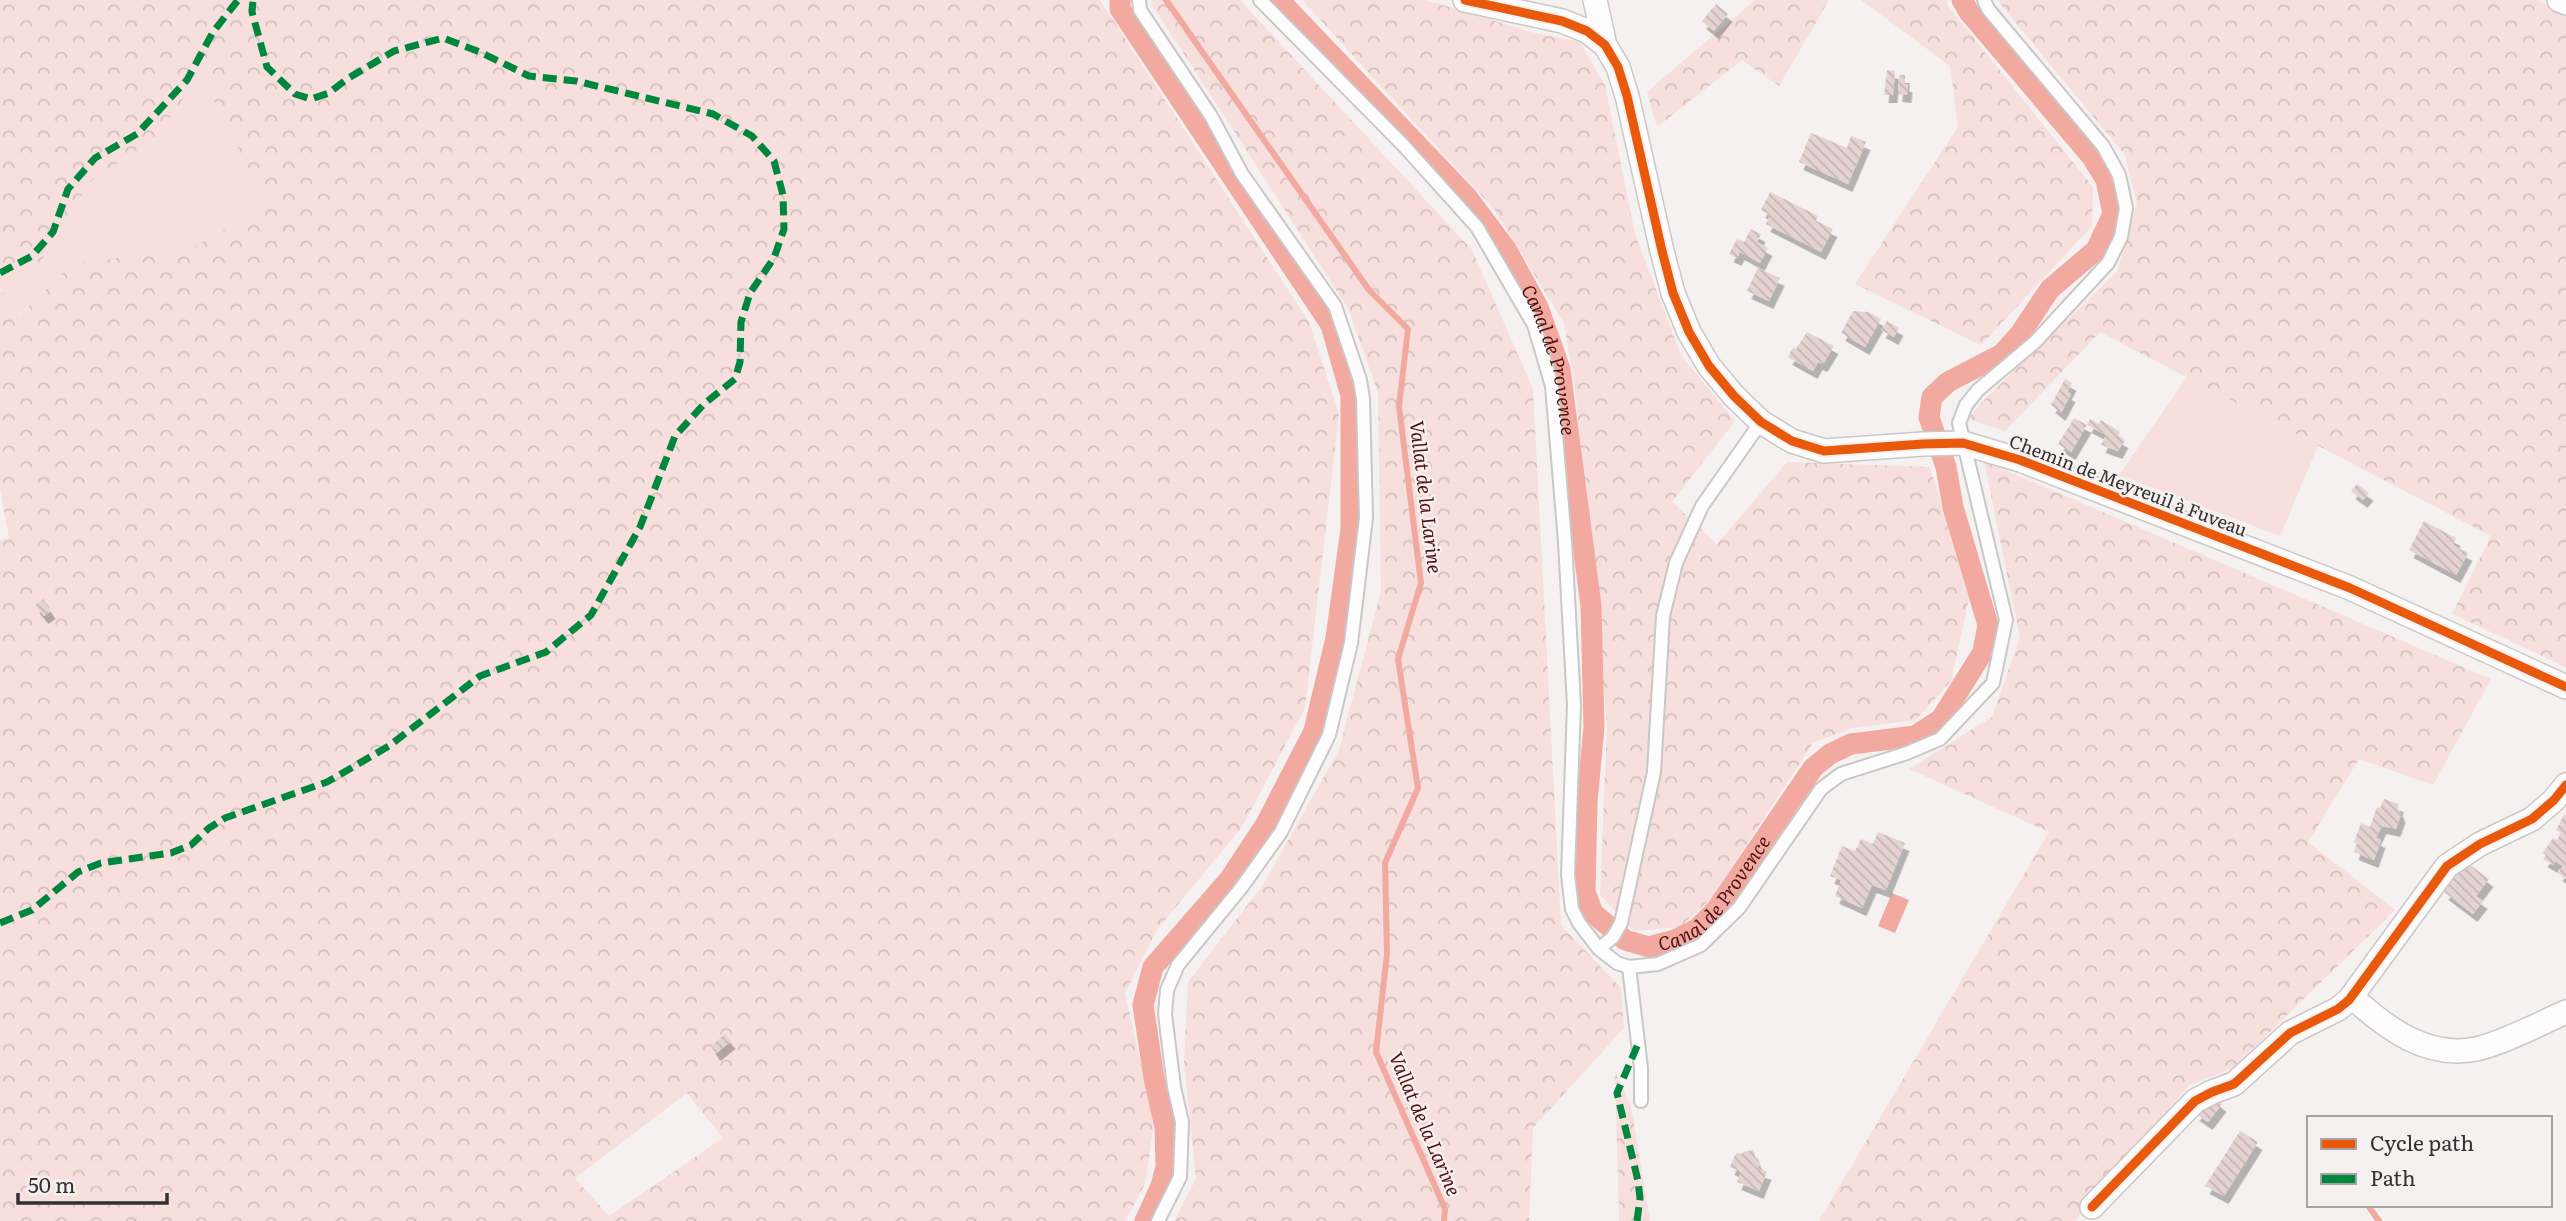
<svg xmlns="http://www.w3.org/2000/svg" width="2566" height="1221" viewBox="0 0 2566 1221" font-family="Literata,serif">
  <style>
    .grass { fill: #f6dfdc }
    .forest { fill: url(#forest-crowns); fill-rule: evenodd }
    .water { fill: #f1a9a0 }
    .lines { fill: none; stroke-linecap: round; stroke-linejoin: round }
    .stream { stroke: #f1a9a0; stroke-width: 6 }
    .canal { stroke: #f1a9a0; stroke-width: 21 }
    .building { fill: url(#building-back-hatch); filter: url(#shadow) }
    .lane-casing { stroke: #cac7c7; stroke-width: 16 }
    .street-casing { stroke: #cac7c7; stroke-width: 26 }
    .lane { stroke: #fefdfd; stroke-width: 12 }
    .street { stroke: #fefdfd; stroke-width: 23 }
    .quiet { stroke: #00873e; stroke-width: 7; stroke-dasharray: 14 7; stroke-linecap: butt }
    .cycleway-casing { stroke: #f6f0f0; stroke-width: 13 }
    .cycleway { stroke: #e8590c; stroke-width: 9 }
    .labels { text-anchor: middle; stroke-width: 5; stroke-linejoin: round; paint-order: stroke }
    .street-label { font-size: 18px; fill: #323030; stroke: #f6f0f0 }
    .water-label { font-size: 19px; font-style: italic; fill: #51120f; stroke: #f6f0f0 }
  </style>
  <defs>
    <pattern id="forest-crowns" width="20" height="18" patternUnits="userSpaceOnUse" patternTransform="scale(1.75)"><rect width="20" height="18" fill="#f6dfdc"/><path d="M2 6a3 3 0 1 1 6 0M12 15a3 3 0 1 1 6 0" fill="none" stroke="#d3c0bd"/></pattern>
    <pattern id="building-back-hatch" width="6" height="6" patternUnits="userSpaceOnUse" patternTransform="scale(1.75)"><rect width="6" height="6" fill="#e5d3d1"/><path d="M-1 5l2 2M0 0l6 6M5-1l2 2" fill="none" stroke="#c5b5b4"/></pattern>
    <filter id="shadow"><feDropShadow dx="4.5" dy="8" stdDeviation="0" flood-color="#0004"/></filter>
  </defs>
  <rect width="100%" height="100%" fill="#f5f1f1"/>
  <path class="grass" d="M202,74l65,131 -78,45 -117,13 -54,53 -18,-29 42,-27 50,-80 62,-41z
    M2187,377l131,69 -38,90 -161,-61z"/>
  <path class="forest" d="M0,0h1100l209,322 30,92 -34,294 -63,119 -85,103 -32,63 29,130 -9,61 -20,37h-1125v-680l9,-3 -9,-50v-200l19,28 53,-53 117,-13 78,-45 -66,-130 -47,64 -62,41 -50,80 -42,27zM687,1093l36,45 -114,78 -34,-38z
    M1152,0h88l232,250 61,139 28,536 60,63 3,40 -91,100 -4,93h-355l22,-42 -12,-117 4,-80 75,-97 76,-135 42,-159 -3,-198 -30,-85 -197,-305z
    M1302,0h124l105,32 49,10 25,43 30,149 46,121 54,66 -63,81 45,42 70,-82 143,5 39,132 -18,82 -35,39 -64,8 -39,15 -102,156 -31,28 -46,4 -34,-36 7,-170 -32,-335 -11,-67 -70,-114z
    M1755,0h74l-50,86 -37,-26 -85,67 -10,-35z
    M1861,0h85l2,6 145,181 -1,39 -111,119 -126,-61 103,-157 -8,-61z
    M1997,0h540l29,15v652l-114,-53 39,-78 -391,-204 -95,99 -37,-12 17,-20 132,-127 20,-69 -12,-48z
    M1984,461l507,218 -58,106 -74,-26 -51,83 87,68 -162,158 -44,17 -114,136h-256l230,-389 -140,-63 83,-52 28,-80z
    M1615,1071l16,35 19,115h-31z"/>
  <path class="water" d="M1892,893l17,7 -14,33 -17,-7z"/>
  <g class="lines">
    <path class="stream" d="M1166,0l203,290 39,39 -9,77 22,177 -23,76 20,129 -33,75 2,91 -11,98 69,157 -1,12
      M2369,1207l10,14"/>
    <g class="canal">
      <path d="M1120,0v9l211,316 20,71v133l-15,109 -22,93 -48,93 -37,56 -76,87 -10,38 11,73 11,49 1,40 -5,19 -16,35"/>
      <path id="s1" d="M1279,0l188,197 39,52 32,58 22,62 31,237 3,121 -7,75 -2,90 8,21 32,27 24,7 26,-7 22,-11 19,-19 97,-142 17,-14 21,-10 64,-8 26,-17 42,-67 5,-27 -35,-118 -7,-40 -17,-50 3,-20 16,-15 54,-28 18,-20 30,-45 46,-39 17,-36 -7,-34 -14,-23 -123,-145 -7,-12"/>
    </g>
  </g>
  <path class="building" d="M1716,4l12,10 -14,17 -12,-10z
    M1887,70l8,1 -2,24h-9z
    M1899,75h6v9h3l-1,11 -9,-1z
    M1811,133l36,15 4,-12 15,6 -18,42 -49,-22z
    M1770,192l48,24 -2,5 17,8 -12,23 -55,-28 4,-9 -9,-5z
    M1751,229l10,5 -4,8 11,6 -8,15 -20,-11 -3,6 -8,-4 8,-15 7,3z
    M1758,268l22,10 -11,23 -22,-10z
    M1853,311l15,1 13,7 -16,28 -24,-14z
    M1887,321l12,7 -5,9 -13,-7z
    M1807,332l27,14 -11,18 -5,-2 -5,9 -25,-14 5,-9 3,1z
    M2065,379l7,4 -5,9 4,2 -10,19 -10,-8z
    M2074,418l13,7 -16,27 -13,-8z
    M2090,419l9,5 2,-4 19,12 -2,5 6,3 -6,11 -17,-6 5,-10 -19,-10z
    M2357,484l12,9 -6,7 -12,-9z
    M2424,521l32,17 -3,7 15,8 -12,22 -47,-25z
    M43,599l8,12 -7,5 -9,-11z
    M2384,799l15,5 -1,4 3,7 -5,14 -14,-3 -6,12 5,2 -7,20 -20,-8 3,-9 -3,-1 7,-19 9,4 7,-20 3,1z
    M2564,815h2v64l-8,-6 5,-7 -8,-5 -2,4 -10,-6 3,-4 -3,-2 10,-15 4,2 4,-7 -5,-3z
    M1878,832l27,11 -19,47 -14,-5 -10,23 -27,-12 6,-16 -11,-4 12,-30 13,5 6,-12 12,5z
    M2466,862l23,17 -13,17 7,5 -10,13 -29,-22z
    M725,1034l6,7 -15,12 -5,-7z
    M2211,1095l11,9 -14,18 -13,-9z
    M2240,1131l18,11 -34,54 -19,-10z
    M1753,1150l4,11 3,2 -2,6 9,3 -8,19 -22,-9 4,-10 -11,-5 6,-14 6,1 1,-2z"/>
  <g class="lines">
    <g class="lane-casing">
      <path id="lane" d="M1139,0l1,10 71,106 31,58 93,132 25,74 3,19 3,119 -15,125 -22,92 -48,97 -40,56 -63,77 -11,25 -2,24 9,73 8,35 -2,55 -22,44
        M1260,0l144,146 73,81 57,98 18,61 13,156 9,163 -6,170 4,34 7,14 20,26 18,14 12,4 29,-3 43,-19 38,-37 82,-119 20,-15 66,-21 33,-14 53,-56 13,-63 -47,-197 7,-18 12,-15 57,-48 73,-79 13,-26 5,-29 -7,-33 -16,-29 -115,-137 -4,-9
        M1599,949l14,-12 8,-14 33,-151 9,-156 13,-53 26,-57 59,-84
        M1629,967l12,101v33"/>
    </g>
    <g class="street-casing">
      <path id="street" d="M1465,0l97,21 25,10 18,14 13,22 9,29 35,155 11,42 16,39 20,34 25,30 27,26 31,19 32,10 99,-7 40,-1 57,17 330,128 216,99
        M1595,0l10,45
        M2559,0l7,3
        M2352,997c34,31 75,62 124,52 25,-5 65,-26 90,-37
        M2092,1207l103,-106 17,-9 22,-8 56,-51 48,-24 11,-9 98,-134 33,-22 52,-25 22,-19 12,-15"/>
    </g>
    <use href="#lane" class="lane"/>
    <use href="#street" class="street"/>
    <path class="quiet" d="M0,273l32,-17 21,-24 15,-43 27,-31 42,-24 50,-54 26,-48 25,-32
      M0,923l32,-13 46,-38 23,-9 70,-10 20,-8 18,-17 16,-10 102,-36 62,-36 91,-70 66,-24 45,-37 49,-88 35,-91 29,-32 31,-25 5,-17 1,-40 9,-29 24,-35 10,-29 -1,-34 -9,-34 -22,-25 -39,-22 -137,-33 -47,-5 -49,-24 -37,-14 -49,13 -47,28 -18,14 -18,6 -16,-5 -28,-27 -15,-55 1,-12
      M1637,1221l3,-23 -2,-17 -21,-88 21,-49"/>
    <g class="cycleway-casing">
      <path id="cycleway" d="M1465,0l97,21 25,10 18,14 13,22 9,29 35,155 11,42 16,39 20,34 25,30 27,26 31,19 32,10 99,-7 40,-1 57,17 330,128 216,99
        M2092,1207l103,-106 17,-9 22,-8 56,-51 48,-24 11,-9 98,-134 33,-22 52,-25 22,-19 12,-15"/>
    </g>
    <use href="#cycleway" class="cycleway"/>
  </g>
  <g class="labels">
    <g class="street-label">
      <text transform="translate(2128 486) rotate(21)" y="6">Chemin de Meyreuil à Fuveau</text>
    </g>
    <g class="water-label">
      <text dy="7" stroke="none"><textPath href="#s1" startOffset="458">Canal de Provence</textPath></text>
      <text transform="translate(1426 497) rotate(83)" y="7">Vallat de la Larine</text>
      <text dy="7" stroke="none"><textPath href="#s1" startOffset="1172">Canal de Provence</textPath></text>
      <text transform="translate(1425 1124) rotate(67)" y="7">Vallat de la Larine</text>
    </g>
  </g>
  <rect x="2307" y="1116" width="245" height="91" fill="#f6f0f0" stroke="#a8a3a3" stroke-width="2"/>
  <rect x="2321" y="1139" width="35" height="10" fill="#e8590c" stroke="#a8a3a3" stroke-width="2"/>
  <text x="2370" y="1151" font-size="21" fill="#323030">Cycle path</text>
  <rect x="2321" y="1174" width="35" height="10" fill="#00873e" stroke="#a8a3a3" stroke-width="2"/>
  <text x="2370" y="1186" font-size="21" fill="#323030">Path</text>
  <path d="M18 1193v10h149v-10" fill="none" stroke="#323030" stroke-width="3.5"/>
  <text x="28" y="1193" font-size="21" fill="#323030" stroke="#f6f0f0" stroke-width="5" paint-order="stroke">50 m</text>
</svg>
